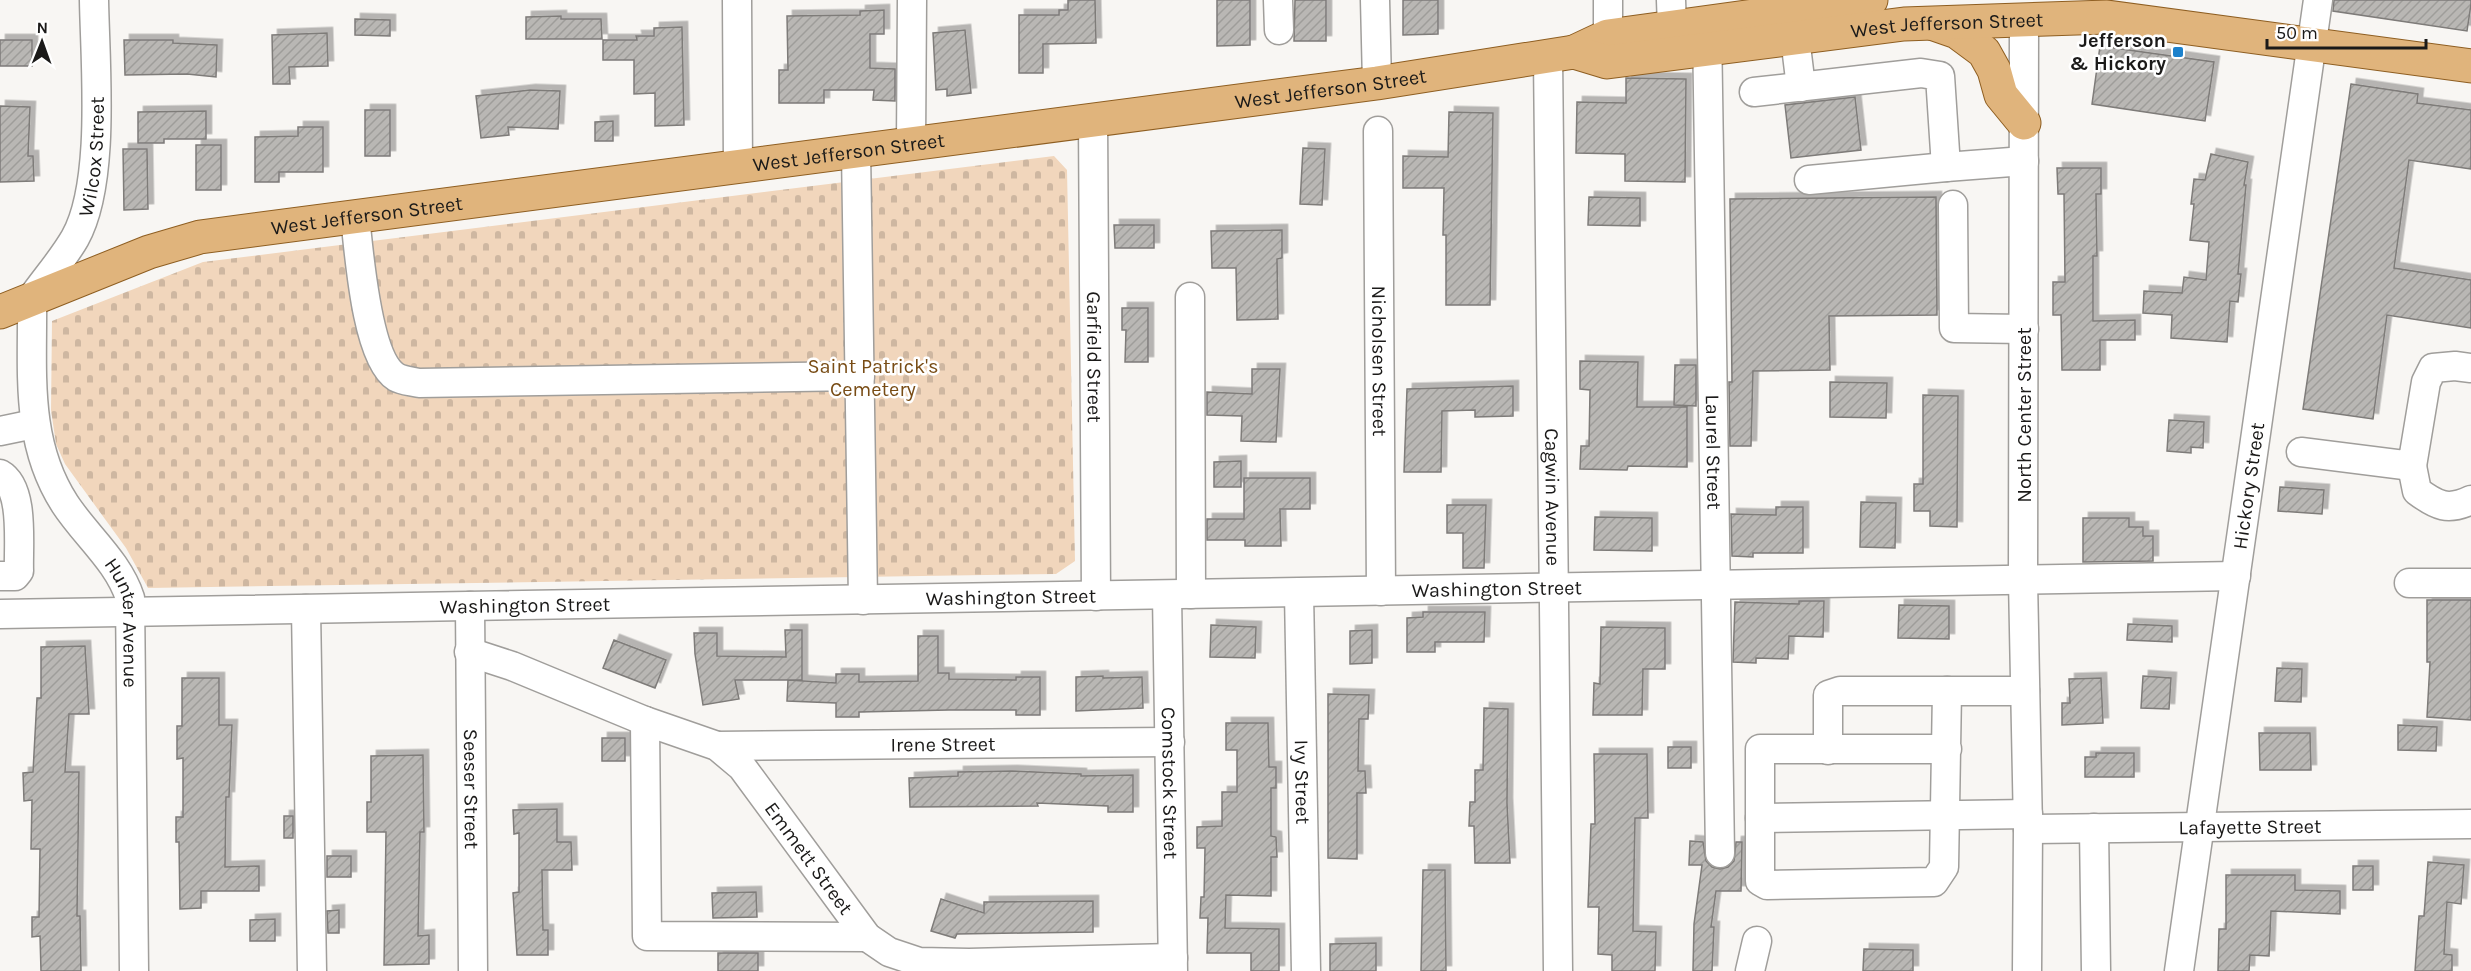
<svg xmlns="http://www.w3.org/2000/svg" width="2471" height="971" viewBox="0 0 2471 971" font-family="Karla,sans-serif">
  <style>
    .cemetery { fill: url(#cemetery-stones) }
    .building { fill: url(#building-hatch); stroke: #7e7b79; stroke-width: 1.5; filter: url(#shadow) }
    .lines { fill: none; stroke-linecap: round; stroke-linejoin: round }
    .minor-casing { stroke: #a09e9b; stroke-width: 31 }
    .major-casing { stroke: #8e5e21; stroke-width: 35 }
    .minor { stroke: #fff; stroke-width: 28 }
    .major { stroke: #e0b47c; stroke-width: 33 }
    .poi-dot { fill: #1c81cc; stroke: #fff; stroke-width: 2 }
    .labels { text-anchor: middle; stroke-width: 5; stroke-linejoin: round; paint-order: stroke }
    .street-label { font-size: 20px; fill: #1b1a19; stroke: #fff }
    .poi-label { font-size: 20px; font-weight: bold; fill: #1b1a19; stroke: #fff; text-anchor: end }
    .park-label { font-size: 20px; fill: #784c15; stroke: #fff }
  </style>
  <defs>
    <pattern id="cemetery-stones" width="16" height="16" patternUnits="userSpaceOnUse" patternTransform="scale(1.5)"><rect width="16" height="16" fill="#f1d6bc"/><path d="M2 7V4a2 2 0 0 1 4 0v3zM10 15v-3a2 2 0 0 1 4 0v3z" fill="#ceb7a1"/></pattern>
    <pattern id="building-hatch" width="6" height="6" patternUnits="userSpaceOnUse" patternTransform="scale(1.5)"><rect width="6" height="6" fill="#b9b7b4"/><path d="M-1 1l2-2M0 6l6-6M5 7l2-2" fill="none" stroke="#9e9d9a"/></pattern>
    <filter id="shadow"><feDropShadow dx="5.5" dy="-5.5" stdDeviation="0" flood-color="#0004"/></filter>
  </defs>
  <rect width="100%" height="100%" fill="#f8f6f3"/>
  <path class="cemetery" d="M1054,156l13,14 8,391 -19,13 -908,14 -22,-40 -61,-84 -9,-20 -5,-34 1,-89 151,-59z"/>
  <path class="building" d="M1068,0h27l1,43 -53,1v29h-24v-58h40v-5h9z
    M1217,0h33v45l-33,1z
    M1295,0h31v41h-32z
    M1403,0h35v34l-35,1z
    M2334,0h137v4l-4,27 -134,-20z
    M884,10v24h-14v34l25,1v32l-22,-1 1,-10h-50v13h-45v-33h9l-1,-54 73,-1v-4z
    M561,16v3h40l1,20h-76v-22z
    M355,19l35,1v16l-35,-1z
    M682,27l2,98 -29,1v-33l-21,1v-34h-31v-20h34l-1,-4h18v-8z
    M965,30l6,63 -24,3v-7l-11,1 -3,-57z
    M327,33l1,33 -39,1 1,17h-17l-1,-49z
    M0,40h32v26h-32z
    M124,40h49v3l44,2 -1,32 -29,-3 -62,1z
    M2100,46l114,16 -9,59 -113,-17z
    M1626,78l60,1 -1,103 -60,-1v-27l-49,-1 1,-51 49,1z
    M2351,84l67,10 -1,9 54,7v59l-62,-9 -15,108 77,12v48l-84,-13 -14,104 -70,-10z
    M530,90l30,1 -2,38 -50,-2 1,8 -28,3 -5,-42z
    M1855,97l6,53 -70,8 -6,-53z
    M0,106l30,1 -2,49h5l1,25 -34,1z
    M365,110h25v46h-25z
    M206,111v28h-42v4h-26v-31z
    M1449,112l44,1 -3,192h-44v-70h-3l1,-47h-41v-32l45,1z
    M613,121v20h-18v-19z
    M298,127h25v45h-44v10h-24v-45l43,-1z
    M196,145h25v45h-25z
    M1303,148l22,1 -3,56 -22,-1z
    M123,149h24l1,60 -24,1z
    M2211,154l37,8 -4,23h2l-8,89h3l-3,28 -8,-1 -3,41 -56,-4 1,-23 -29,-2 1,-22 38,2 2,-16 22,3 3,-38 -19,-2 4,-36h-3l3,-25 11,1z
    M2057,168h44v26h-5l1,62h-4v65l42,-1v20h-35v30h-38l-1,-55h-8v-33h12l-1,-88h-6z
    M1589,197l51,1v28l-52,-1z
    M1936,197l1,118 -108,1 1,54 -77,1 -2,75h-21l-1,-64h3l-2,-183z
    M1114,225h40v23h-39z
    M1282,230v28l-5,1 1,60 -41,1 -1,-52h-24l-1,-37z
    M1122,308h26v54h-23l1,-32h-4z
    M1580,361l58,1 -1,45h50v60l-59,-1 -1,4 -47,-1 1,-23h8l1,-56 -10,-1z
    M1675,365h21v41l-22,-1z
    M1252,369h28l-4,73 -35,-1 1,-25 -35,-1v-23l45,2z
    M1830,382l57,1 -1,35 -56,-1z
    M1513,386v30l-38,1v-7l-33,1 -1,61h-37l3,-83z
    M1923,395l35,1 -1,131 -27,-1v-15h-16v-27h9z
    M2169,420l35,2 -1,26 -12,-1v6l-24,-2z
    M1241,461v26h-27v-25z
    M1244,478h66v31h-30l1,37h-36v-6h-38v-21h37z
    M2280,487l44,3 -2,24 -44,-3z
    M1861,502l35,1 -1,45 -35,-1z
    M1447,505h39l-2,63h-21v-35h-16z
    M1776,507h27v46h-50v4l-21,-1 -1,-42 45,1z
    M1595,517l57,1v33l-58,-1z
    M2083,518h46v9h14v9h10v25l-70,1z
    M2427,600h44v120l-44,-3 3,-55h-3z
    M1799,601h25l-1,36 -34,-1 -1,23 -32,-1v5l-23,-1 2,-60 64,2z
    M1899,605l50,1v33l-51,-1z
    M1423,612h62l-1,30h-49v10h-28v-34l16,-1z
    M2128,624l44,2v16l-45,-2z
    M1211,625l45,2 -1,31 -45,-1z
    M1601,627l64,1v41h-22l-1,46h-49l1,-32 6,1z
    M785,630h17v50h-67l4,19 -36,6 -8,-51 -1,-21h23v23l69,1z
    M1372,630v33l-22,1v-33z
    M918,636h20v37h11v6l67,1v-3h24v38h-24v-5h-67l-90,2v5h-23v-14l-49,-2 1,-21 48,3v-9h23v8l59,-1z
    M614,640l52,20 -11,28 -52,-20z
    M85,646l4,68h-20l-4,58h14l-2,144h3l1,55h-40l-1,-35 -8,1v-20h7l1,-68h-9l1,-49 -8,1 -1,-28 10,-1 4,-74h4v-51z
    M2277,668l25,1 -1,33 -26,-1z
    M1103,676v2l39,-1 1,31 -67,3v-34z
    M2143,676l28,2 -2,31 -28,-1z
    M182,678h37v47h13l-3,72h-3l-1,70 34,-1v25h-58v17l-21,1 -1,-67h-3v-25h7v-59l-6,1v-33h5z
    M2101,678l2,45 -41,2v-22h8l-1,-24z
    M1328,694l41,1 -1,24h-9l-1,52h7l1,22h-9v66l-29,-1z
    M1484,708l24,1 -1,94 3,60h-35l-1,-37h-5l1,-24h5v-32h8z
    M1226,723h42l1,44h7v21h-5v48l5,1 1,20h-6v39l-45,-1 -1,33 54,1v42h-28v-18h-44l1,-35h-8l1,-21h3l1,-49h-8v-21l25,-1v-34h15v-42h-11z
    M2398,725l39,2 -1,24 -38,-1z
    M2259,733h51l1,37h-51z
    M602,738h23v23h-23z
    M1668,747h23v21h-23z
    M2096,753h38v24h-49v-20h11z
    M1594,754h53l1,64h-13l-2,113 23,1 -1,39h-43v-16l-14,-1 1,-47h-11l3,-83h4z
    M423,755l1,77h-4l-2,104 11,-1v29l-45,1 2,-133h-19v-30h4v-46z
    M1012,771l69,3v2l52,-1v37h-25v-6l-71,-3 1,3 -128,1 -1,-29 49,-2v-4z
    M557,809v33h14l1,28h-30l1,60h5v25h-31l-4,-62 6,-1v-59l-5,1 -1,-24z
    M284,816h9v22h-9z
    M1690,841l13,1 3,19 6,6 8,2 8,-2 6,-6 2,-19h6l-1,49h-25l-5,36h3l-2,44h-19l1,-47 8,-59h-13z
    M327,856h24v21h-24z
    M2428,862l36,3 -3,39 -14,-2 -3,52 8,1v16h-37l4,-55h5z
    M2353,866h20v24h-20z
    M1423,870h22l1,101h-25z
    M2226,875h69v15l45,1v23l-69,-3 -2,45 -19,-1 -1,16h-31l1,-42h7z
    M756,892l1,25 -44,1 -1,-25z
    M941,899l43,14v-11l109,-1v31l-136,2 -2,4 -24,-7z
    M339,910v23h-11l-1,-22z
    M275,919v22h-25v-21z
    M1376,943v28h-46v-27z
    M1864,949l49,1v21h-50z
    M718,953h40v18h-40z"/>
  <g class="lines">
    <g class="minor-casing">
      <g id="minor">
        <path d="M737,0l1,167"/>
        <path d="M1278,0l1,30"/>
        <path d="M1375,0l2,83"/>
        <path d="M1608,0v36"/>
        <path d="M1671,0l1,28"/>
        <path d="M2024,19l-1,561 5,249 -1,142"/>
        <path id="s1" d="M1707,28l13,825"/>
        <path d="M1795,38l6,49"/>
        <path id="s2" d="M1548,57l10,914"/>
        <path d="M1754,92l167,-19 19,3 6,91 78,-6"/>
        <path id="s3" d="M1093,119l3,477"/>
        <path id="s4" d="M1378,131l3,460"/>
        <path d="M911,144l1,-144"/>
        <path d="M856,151l7,449"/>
        <path d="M1809,180l137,-13"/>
        <path d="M1953,205l1,123 70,1"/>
        <path d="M355,217c4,34 11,141 41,160 7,4 15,4 23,6l441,-7"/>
        <path d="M1190,297l1,297"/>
        <path id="s5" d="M32,298c1,71 -8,143 33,206 21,32 53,57 65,94l4,373"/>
        <path id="s6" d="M32,298c14,-20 31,-39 43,-60 31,-55 20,-174 19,-238"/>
        <path d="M0,431l34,-7"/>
        <path d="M2301,452l111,14 14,-84 7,-14 22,-2 16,2"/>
        <path d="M2412,466l5,25c20,15 31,20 54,9"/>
        <path d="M0,474c25,14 18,71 19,97l-4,5h-15"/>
        <path d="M2409,583h62"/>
        <path id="s7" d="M1299,593l7,378"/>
        <path id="s8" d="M1167,595l6,376"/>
        <path id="s9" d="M470,606l3,365"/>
        <path d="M306,609l6,362"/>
        <path id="s10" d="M0,614l2236,-38"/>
        <path id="s11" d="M469,652l43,14 133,55 72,25 25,21 125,170 22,15 30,10 50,1 204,-5"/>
        <path d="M645,721l2,215 220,1"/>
        <path id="s12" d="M717,746l453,-4"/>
        <path d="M1947,749h-187v132l7,4 167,-3 10,-15 3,-176"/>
        <path d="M1828,750v-55l12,-4h185"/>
        <path d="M1760,818l268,-4"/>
        <path d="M2094,828l2,143"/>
        <path id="s13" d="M2028,829l443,-5"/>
        <path d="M1750,971l7,-30"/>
        <path id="s14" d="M2179,971l139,-971"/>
      </g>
    </g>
    <g class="major-casing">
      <g id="major">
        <path d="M1934,24l23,8 27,20 10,18 7,25 23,28"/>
        <path d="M1574,52l34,-16 263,-36"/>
        <path id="s15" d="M0,312l149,-60 51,-15 1177,-154 197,-31 33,10 297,-38 203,-7 364,49"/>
      </g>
    </g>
    <use href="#minor" class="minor"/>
    <use href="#major" class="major"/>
  </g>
  <rect class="poi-dot" x="2172" y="46" width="12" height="12" rx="3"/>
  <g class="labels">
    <g class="street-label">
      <text dy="7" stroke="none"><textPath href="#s15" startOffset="1977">West Jefferson Street</textPath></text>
      <text dy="7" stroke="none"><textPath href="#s15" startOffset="1354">West Jefferson Street</textPath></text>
      <text dy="7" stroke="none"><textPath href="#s15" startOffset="868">West Jefferson Street</textPath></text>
      <text dy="7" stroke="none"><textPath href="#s6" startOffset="158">Wilcox Street</textPath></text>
      <text dy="7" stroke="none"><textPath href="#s15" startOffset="382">West Jefferson Street</textPath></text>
      <text dy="7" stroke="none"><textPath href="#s3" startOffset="238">Garfield Street</textPath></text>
      <text dy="7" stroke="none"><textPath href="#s4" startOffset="230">Nicholsen Street</textPath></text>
      <text transform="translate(2024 415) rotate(-90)" y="7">North Center Street</text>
      <text dy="7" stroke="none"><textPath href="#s1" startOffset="424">Laurel Street</textPath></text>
      <text dy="7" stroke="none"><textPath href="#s14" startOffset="490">Hickory Street</textPath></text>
      <text dy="7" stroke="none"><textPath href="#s2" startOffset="440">Cagwin Avenue</textPath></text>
      <text dy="7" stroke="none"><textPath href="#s10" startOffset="1497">Washington Street</textPath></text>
      <text dy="7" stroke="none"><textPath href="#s10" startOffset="1011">Washington Street</textPath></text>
      <text dy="7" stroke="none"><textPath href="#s10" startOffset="525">Washington Street</textPath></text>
      <text dy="7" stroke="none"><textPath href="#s5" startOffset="350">Hunter Avenue</textPath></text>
      <text dy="7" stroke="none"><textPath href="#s12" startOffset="226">Irene Street</textPath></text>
      <text dy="7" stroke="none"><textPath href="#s7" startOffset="189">Ivy Street</textPath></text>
      <text dy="7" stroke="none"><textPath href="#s8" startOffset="188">Comstock Street</textPath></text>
      <text dy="7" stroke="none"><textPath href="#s9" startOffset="183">Seeser Street</textPath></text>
      <text dy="7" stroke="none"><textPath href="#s13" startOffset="222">Lafayette Street</textPath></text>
      <text dy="7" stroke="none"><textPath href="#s11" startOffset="411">Emmett Street</textPath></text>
    </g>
    <g class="poi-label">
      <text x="2166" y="47">Jefferson<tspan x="2166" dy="23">&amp; Hickory</tspan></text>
    </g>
    <g class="park-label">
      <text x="873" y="373">Saint Patrick's<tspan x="873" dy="23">Cemetery</tspan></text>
    </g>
  </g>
  <g transform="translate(42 42) rotate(1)" stroke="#ffffff" stroke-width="4.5" paint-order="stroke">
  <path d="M0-4.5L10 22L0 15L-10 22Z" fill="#1b1a19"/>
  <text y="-9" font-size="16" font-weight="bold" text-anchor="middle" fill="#1b1a19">N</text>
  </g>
  <path d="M2267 39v9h159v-9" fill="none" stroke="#1b1a19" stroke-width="3"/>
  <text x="2276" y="39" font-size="18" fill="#1b1a19" stroke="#ffffff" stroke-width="4.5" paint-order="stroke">50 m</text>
</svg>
